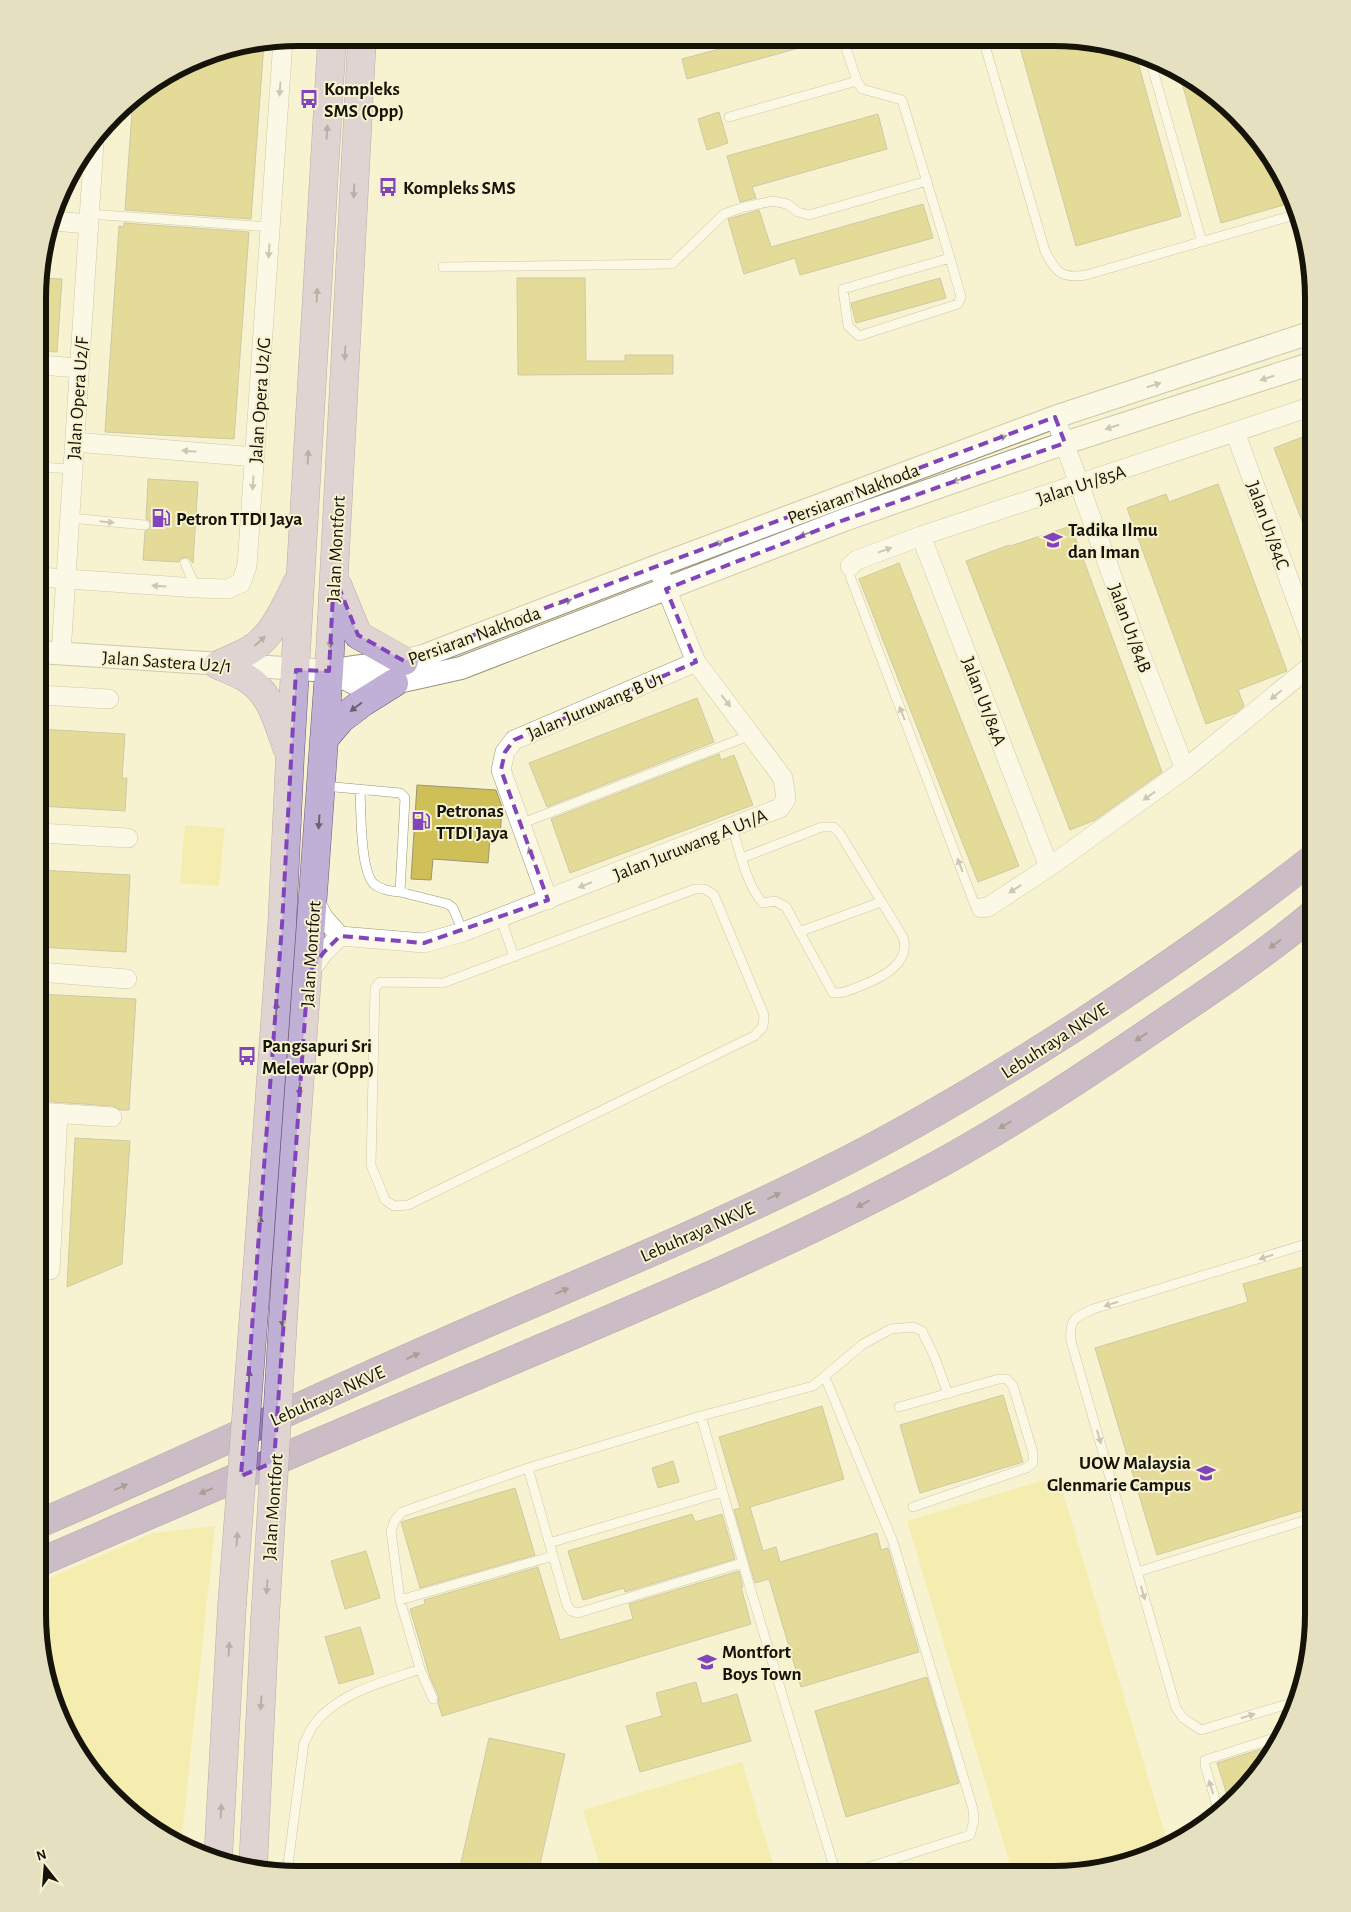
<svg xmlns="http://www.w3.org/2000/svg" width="1351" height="1912" viewBox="0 0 1351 1912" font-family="'Alegreya Sans',sans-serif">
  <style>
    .green { fill: #f2e588 }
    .building { fill: #cebf56; stroke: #9a9676 }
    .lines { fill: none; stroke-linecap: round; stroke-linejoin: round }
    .service-casing { stroke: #9a9676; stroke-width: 10 }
    .minor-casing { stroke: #9a9676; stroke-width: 20 }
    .tertiary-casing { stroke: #9a9676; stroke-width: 24 }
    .primary-casing { stroke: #6a577c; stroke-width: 29 }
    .motorway-casing { stroke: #6a577c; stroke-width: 29 }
    .service { stroke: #fff; stroke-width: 9 }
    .minor { stroke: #fff; stroke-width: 19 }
    .tertiary { stroke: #fff; stroke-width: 22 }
    .primary { stroke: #c1b0d6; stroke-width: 28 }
    .motorway { stroke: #987bba; stroke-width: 28 }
    .primary-bridge-casing { stroke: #6a577c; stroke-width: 29; stroke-linecap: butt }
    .primary-bridge { stroke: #c1b0d6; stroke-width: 28 }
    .oneway { fill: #969590 }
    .oneway2 { fill: #6c626f }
    .oneway3 { fill: #4a3d4f }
    .marked { fill: none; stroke: #8244ba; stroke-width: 4; stroke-dasharray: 10 6; stroke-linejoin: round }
    .labels { text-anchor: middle; stroke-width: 4; stroke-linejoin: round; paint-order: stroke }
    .poi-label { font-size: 19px; font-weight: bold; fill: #161408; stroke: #f7f2cf; text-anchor: start }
    .street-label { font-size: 19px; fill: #161408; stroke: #f7f2cf }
    .rim { fill: none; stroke: #161408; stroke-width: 6 }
  </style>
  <rect width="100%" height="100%" fill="#f7f2cf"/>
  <path class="green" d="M185,825l40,3 -6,58 -39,-3z
    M1058,1476l111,371 -49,19 -67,8h-40l-106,-353z
    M215,1526l-34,319 -41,-24 -49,-48 -27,-44 -21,-64 -5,-51v-31l115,-50z
    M742,1762l34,112 -174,-1 -19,-63z"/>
  <path class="building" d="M756,39h60l1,4 -130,36 -5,-20z
    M1018,40h69l48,12 46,164 -105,30z
    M264,43l-13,176 -126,-9 8,-112 81,-47z
    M1179,72l32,19 49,48 27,44 7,19 -73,21z
    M719,112l9,31 -21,7 -9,-31z
    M878,114l9,35 -135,38 4,11 -16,4 -13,-46z
    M923,204l10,34 -133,37 -5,-17 -51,16 -16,-55 31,-9 12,37z
    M124,223l125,9 -15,207 -129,-7 14,-206 5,1z
    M40,278l22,1 -5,73 -17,-1z
    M517,278h68l1,83h39v-6h48v19l-155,1z
    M940,278l6,20 -90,25 -5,-20z
    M1313,433v114h-1l-38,-99z
    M148,479l50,3 -5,81 -4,-5 -4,-1 -5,2 -1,3 -36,-2 2,-29 5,-2 1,-4 -2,-5 -3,-1z
    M1218,484l69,187 -49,19 6,16 -8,7 -30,11 -79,-216 39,-14 3,8z
    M1071,526l91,246 -67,48 -25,10 -104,-269 43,-16 1,1z
    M899,563l120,303 -41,16 -119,-303z
    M697,698l17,44 -167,65 -18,-44z
    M39,729l86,5 -3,44h5l-2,33 -86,-5z
    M719,754l2,6 13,-5 19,50 -183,68 -19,-54z
    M417,785l79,5 6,17 -2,31h-10l-2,25 -55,-4 -2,21 -20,-1z
    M39,870l91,5 -4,77 -87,-5z
    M39,994l97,5 -7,111h-9l-7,-4 -75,-5z
    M75,1138l55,3 -8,123 -55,23z
    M1313,1264v243l-156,48 -62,-207 153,-46 -5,-18z
    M1003,1395l20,67 -103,31 -20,-68z
    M822,1406l22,73 -94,28 13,44 13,-4 4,15 97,-29 4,17 7,-2 31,104 -118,35 -32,-108 -14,4 -21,-73 6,-2 -21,-71z
    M673,1461l6,21 -21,6 -6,-20z
    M515,1488l20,67 -115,33 -19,-66z
    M692,1514l3,8 27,-8 13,45 -110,33 -1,-4 -41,12 -15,-49z
    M366,1551l14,47 -35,11 -14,-48z
    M538,1567l22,73 73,-21 -4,-15 110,-33 4,16h-2l10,37 -309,92 -4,-13 1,-6 -9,-20 -20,-68 15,-5 -1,-4z
    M360,1627l14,47 -35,10 -14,-47z
    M927,1677l32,106 -113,34 -31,-106z
    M696,1682l6,22 35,-10 14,47 -111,31 -14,-46 36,-10 -6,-23z
    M489,1738l76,16 -27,119h-49l-29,-6z
    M1277,1744l-8,15 -39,45 -13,-41z"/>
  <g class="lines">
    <g class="service-casing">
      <path id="service" d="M843,39l14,42 5,8 40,11 48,158
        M983,39l62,212c11,21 16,28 41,24l212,-61
        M1149,56l53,186
        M729,117l128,-36
        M89,214l182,13
        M950,258l11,39 -3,7 -99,32 -11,-10 -5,-37z
        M443,267l229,-3 52,-50 20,-7 29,-6 14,3 11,8 11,3 118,-34
        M39,467l34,2
        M70,518l75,7
        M185,563l11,25
        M850,566v10l124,327 7,5
        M324,786l76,7 5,5 -5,94 48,12 5,4 10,24
        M360,789c1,21 0,82 14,95 7,6 17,7 26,8
        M520,824l231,-89
        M732,827c7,22 15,60 31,76l12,-2 11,6 47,86c11,1 19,-4 30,-8 20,-8 48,-22 40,-48l-64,-105 -6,-5h-11l-80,31
        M695,889h10l9,6 50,120 -1,12 -9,9 -346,169 -14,1 -9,-6 -14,-35 4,-177 5,-6 63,1z
        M501,919l13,38
        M799,932l82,-30
        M825,1377l68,165 80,267 1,11 -4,15 -123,39
        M899,1407l100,-28h8l6,7 20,67v10l-7,5 -113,39
        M701,1416l48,168 87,290
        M528,1468l39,137 4,6 7,2 164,-50
        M549,1543l173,-51
        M1137,1572l176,-54
        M400,1600l153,-44
        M433,1699l-13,-30 -20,-69 -9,-69 4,-11 7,-8 126,-44 173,-52 112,-30 50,-42 28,-15 23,-2 8,4 13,27 13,36
        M1298,1701l-97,29 -18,-12 -7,-10 -105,-367c-2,-21 3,-24 22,-32l220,-67
        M1219,1813l-14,-48v-5l76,-24
        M287,1872l17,-129c3,-5 5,-11 9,-17 23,-33 71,-44 107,-57"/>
    </g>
    <g class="minor-casing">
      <path id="minor" d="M54,221l34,3
        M40,365l39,3
        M1055,417l80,223 50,129
        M1235,432l78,213
        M75,442l180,15
        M921,536l128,331
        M850,566l7,-6 64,-24 392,-130
        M39,577l157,11 32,1 13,-6 6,-17 36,-526
        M61,654l33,-512
        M39,695l70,4
        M39,833l89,5
        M314,899l9,18 17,19
        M548,900l-47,-130 4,-18 9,-12 182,-78
        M981,908l7,-1 61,-40 136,-98 128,-105
        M340,936l84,7 39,-11 317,-124 6,-9 -3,-21 -87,-116 -39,-96
        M39,972l88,7
        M308,974l16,-22 16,-16
        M38,1112l74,5
        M50,1270l8,-157"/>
    </g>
    <g class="tertiary-casing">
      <path id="tertiary" d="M39,652l290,19c31,-6 63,-7 94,-15l234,-90 398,-149 258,-85
        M329,671l27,13 38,-1 67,-15 383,-148 221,-77 248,-80"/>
    </g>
    <g class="primary-casing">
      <path id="primary" d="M338,586l20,49 46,26
        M218,665c10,-5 21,-9 32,-15 23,-14 35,-43 47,-67
        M218,665c9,4 19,8 28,13 25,14 32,46 41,70
        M324,739l17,-20 21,-16 32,-20
        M286,1271l43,-600 33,-633
        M257,1272l25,-347 8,-169 42,-718
        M218,1860l14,-255
        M253,1869l12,-250"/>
    </g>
    <g class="motorway-casing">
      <path id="motorway" d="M38,1524c133,-57 264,-120 397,-178 131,-58 263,-111 391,-175 89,-44 173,-95 257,-149 79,-52 156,-105 230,-164
        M38,1563c146,-63 291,-126 438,-187 157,-67 315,-131 465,-213 76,-42 148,-90 220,-139 52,-35 104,-70 152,-110"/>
    </g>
    <use href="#service" class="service"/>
    <use href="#minor" class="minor"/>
    <use href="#tertiary" class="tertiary"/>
    <use href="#primary" class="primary"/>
    <use href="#motorway" class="motorway"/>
    <g class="primary-bridge-casing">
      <path id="primary-bridge" d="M232,1605l25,-333
        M265,1619l21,-348"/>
    </g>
    <use href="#primary-bridge" class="primary-bridge"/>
  </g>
  <defs><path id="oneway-solid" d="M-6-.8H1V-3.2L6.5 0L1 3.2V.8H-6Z" transform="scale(1.25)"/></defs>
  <g class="oneway">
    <use href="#oneway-solid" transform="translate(280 89) rotate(94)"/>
    <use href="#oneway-solid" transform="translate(269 251) rotate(94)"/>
    <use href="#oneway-solid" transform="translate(1267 378) rotate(162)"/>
    <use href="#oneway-solid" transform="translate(1154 385) rotate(-18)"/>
    <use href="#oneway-solid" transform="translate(1112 427) rotate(162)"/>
    <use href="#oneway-solid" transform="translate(1000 438) rotate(-21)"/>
    <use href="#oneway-solid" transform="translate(189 451) rotate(-175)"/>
    <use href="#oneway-solid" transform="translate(959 480) rotate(161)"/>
    <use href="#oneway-solid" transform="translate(253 483) rotate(94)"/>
    <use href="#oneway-solid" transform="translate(107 522) rotate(6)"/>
    <use href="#oneway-solid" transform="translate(806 534) rotate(159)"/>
    <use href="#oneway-solid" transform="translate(717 544) rotate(-21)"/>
    <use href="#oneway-solid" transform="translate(885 550) rotate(-20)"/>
    <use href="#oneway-solid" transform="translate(159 586) rotate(-176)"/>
    <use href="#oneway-solid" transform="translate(565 602) rotate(-21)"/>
    <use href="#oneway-solid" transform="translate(1276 695) rotate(140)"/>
    <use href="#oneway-solid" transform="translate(726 701) rotate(52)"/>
    <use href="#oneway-solid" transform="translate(902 713) rotate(-111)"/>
    <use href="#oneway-solid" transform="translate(1149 796) rotate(144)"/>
    <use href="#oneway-solid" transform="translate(531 854) rotate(-110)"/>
    <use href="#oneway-solid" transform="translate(960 865) rotate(-111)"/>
    <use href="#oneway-solid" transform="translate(585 885) rotate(158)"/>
    <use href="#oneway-solid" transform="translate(1015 889) rotate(147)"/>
    <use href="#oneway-solid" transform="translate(1266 1257) rotate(163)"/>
    <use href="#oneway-solid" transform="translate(1111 1304) rotate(163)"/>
    <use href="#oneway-solid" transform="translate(1099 1437) rotate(74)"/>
    <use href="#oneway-solid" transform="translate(1143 1593) rotate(74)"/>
    <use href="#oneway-solid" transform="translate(1248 1716) rotate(-17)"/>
    <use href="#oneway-solid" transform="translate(1211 1787) rotate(-107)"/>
  </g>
  <g class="oneway2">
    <use href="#oneway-solid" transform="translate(327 132) rotate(-87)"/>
    <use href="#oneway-solid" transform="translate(354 191) rotate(93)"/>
    <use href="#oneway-solid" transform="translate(317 295) rotate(-87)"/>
    <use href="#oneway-solid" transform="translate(345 353) rotate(93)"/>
    <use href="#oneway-solid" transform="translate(308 457) rotate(-87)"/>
    <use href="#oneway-solid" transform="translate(260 641) rotate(-42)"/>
    <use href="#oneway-solid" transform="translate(330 641) rotate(93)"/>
    <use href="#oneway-solid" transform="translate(356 707) rotate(143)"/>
    <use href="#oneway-solid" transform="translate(319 822) rotate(94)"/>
    <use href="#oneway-solid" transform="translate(276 1009) rotate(-86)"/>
    <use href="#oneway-solid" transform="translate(300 1089) rotate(94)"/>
    <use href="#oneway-solid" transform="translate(260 1223) rotate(-86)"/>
    <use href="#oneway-solid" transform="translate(283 1320) rotate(94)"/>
    <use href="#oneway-solid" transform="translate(249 1377) rotate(-86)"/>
    <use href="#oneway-solid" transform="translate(237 1539) rotate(-86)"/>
    <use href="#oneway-solid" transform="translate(267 1587) rotate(94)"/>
    <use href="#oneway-solid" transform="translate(229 1649) rotate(-87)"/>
    <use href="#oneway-solid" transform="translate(261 1703) rotate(93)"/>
    <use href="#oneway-solid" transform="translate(221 1811) rotate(-87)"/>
  </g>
  <g class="oneway3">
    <use href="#oneway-solid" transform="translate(1275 944) rotate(145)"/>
    <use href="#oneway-solid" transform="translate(1141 1037) rotate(146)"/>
    <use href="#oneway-solid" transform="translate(1005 1125) rotate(150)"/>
    <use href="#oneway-solid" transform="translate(774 1196) rotate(-26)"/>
    <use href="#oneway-solid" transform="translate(863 1204) rotate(152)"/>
    <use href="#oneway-solid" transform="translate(562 1291) rotate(-23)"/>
    <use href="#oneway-solid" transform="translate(413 1356) rotate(-24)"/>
    <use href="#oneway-solid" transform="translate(121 1487) rotate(-24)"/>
    <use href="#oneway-solid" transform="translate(206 1491) rotate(157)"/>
  </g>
  <path d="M0 0H1351V1912H0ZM1055,417l10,26 -221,77 -178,69 30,73 -182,78 -9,12 -4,18 47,130 -124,43 -84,-7 -16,16 -16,22 -34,488 -33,14 41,-551 14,-255 33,1 5,-96 24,60 46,26z" fill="#f7f2cf" fill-opacity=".55" fill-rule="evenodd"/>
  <path class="marked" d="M1055,417l10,26 -221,77 -178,69 30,73 -182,78 -9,12 -4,18 47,130 -124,43 -84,-7 -16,16 -16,22 -34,488 -33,14 41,-551 14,-255 33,1 5,-96 24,60 46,26z"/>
  <defs>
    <g id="bus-bare" transform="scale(1.5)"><path d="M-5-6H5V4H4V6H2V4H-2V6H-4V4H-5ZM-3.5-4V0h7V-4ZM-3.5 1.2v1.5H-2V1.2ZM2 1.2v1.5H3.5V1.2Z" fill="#8244ba" stroke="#f7f2cf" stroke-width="2.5" paint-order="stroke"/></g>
    <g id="fuel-bare" transform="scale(1.5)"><path d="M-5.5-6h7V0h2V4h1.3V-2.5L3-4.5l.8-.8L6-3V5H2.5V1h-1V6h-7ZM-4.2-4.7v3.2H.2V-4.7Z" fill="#8244ba" stroke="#f7f2cf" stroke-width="2.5" paint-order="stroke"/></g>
    <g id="school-bare" transform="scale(1.5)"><path d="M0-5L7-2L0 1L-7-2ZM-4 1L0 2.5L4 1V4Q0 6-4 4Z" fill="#8244ba" stroke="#f7f2cf" stroke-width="2.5" paint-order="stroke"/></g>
    <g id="university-bare" transform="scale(1.5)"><path d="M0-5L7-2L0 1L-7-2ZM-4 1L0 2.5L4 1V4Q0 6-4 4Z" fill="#8244ba" stroke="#f7f2cf" stroke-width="2.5" paint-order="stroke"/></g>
  </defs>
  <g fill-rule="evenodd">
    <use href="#bus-bare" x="309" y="99"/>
    <use href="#bus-bare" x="388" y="187"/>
    <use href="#fuel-bare" x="161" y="518"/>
    <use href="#school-bare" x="1053" y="540"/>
    <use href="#fuel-bare" x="421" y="821"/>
    <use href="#bus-bare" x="247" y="1056"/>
    <use href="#university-bare" x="1206" y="1473"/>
    <use href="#school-bare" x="707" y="1662"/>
  </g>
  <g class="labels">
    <g class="poi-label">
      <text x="324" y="95">Kompleks<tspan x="324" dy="22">SMS (Opp)</tspan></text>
      <text x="403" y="194">Kompleks SMS</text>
      <text x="176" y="525">Petron TTDI Jaya</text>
      <text x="1068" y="536">Tadika Ilmu<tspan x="1068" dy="22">dan Iman</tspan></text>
      <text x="436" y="817">Petronas<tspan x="436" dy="22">TTDI Jaya</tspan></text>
      <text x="262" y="1052">Pangsapuri Sri<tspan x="262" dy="22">Melewar (Opp)</tspan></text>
      <text x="1191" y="1469" text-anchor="end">UOW Malaysia<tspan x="1191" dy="22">Glenmarie Campus</tspan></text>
      <text x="722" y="1658">Montfort<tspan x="722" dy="22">Boys Town</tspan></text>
    </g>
    <g class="street-label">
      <text transform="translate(77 398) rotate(-86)" y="7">Jalan Opera U2/F</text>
      <text transform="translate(259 400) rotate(-86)" y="7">Jalan Opera U2/G</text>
      <text transform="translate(1081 484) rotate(-18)" y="7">Jalan U1/85A</text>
      <text transform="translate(853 493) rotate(-21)" y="7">Persiaran Nakhoda</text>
      <text transform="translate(1269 525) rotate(70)" y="7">Jalan U1/84C</text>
      <text transform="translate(335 549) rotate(-87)" y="7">Jalan Montfort</text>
      <text transform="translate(1131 628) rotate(70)" y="7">Jalan U1/84B</text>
      <text transform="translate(474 635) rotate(-20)" y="7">Persiaran Nakhoda</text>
      <text transform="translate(167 661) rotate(4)" y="7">Jalan Sastera U2/1</text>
      <text transform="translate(985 701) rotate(69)" y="7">Jalan U1/84A</text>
      <text transform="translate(595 705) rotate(-23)" y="7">Jalan Juruwang B U1</text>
      <text transform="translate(690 844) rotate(-22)" y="7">Jalan Juruwang A U1/A</text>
      <text transform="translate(310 954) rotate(-86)" y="7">Jalan Montfort</text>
      <text transform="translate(1054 1040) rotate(-33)" y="7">Lebuhraya NKVE</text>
      <text transform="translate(697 1231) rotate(-24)" y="7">Lebuhraya NKVE</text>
      <text transform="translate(327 1395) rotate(-24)" y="7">Lebuhraya NKVE</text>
      <text transform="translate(272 1507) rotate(-86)" y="7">Jalan Montfort</text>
    </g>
  </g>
  <path d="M0 0H1351V1912H0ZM298 46H1053A252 252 0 0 1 1305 298V1614A252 252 0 0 1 1053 1866H298A252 252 0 0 1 46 1614V298A252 252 0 0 1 298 46Z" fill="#e5e0bf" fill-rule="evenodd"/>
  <path class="rim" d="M298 46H1053A252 252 0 0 1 1305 298V1614A252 252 0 0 1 1053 1866H298A252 252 0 0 1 46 1614V298A252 252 0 0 1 298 46Z"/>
  <g transform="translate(45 1867) rotate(343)" stroke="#f7f2cf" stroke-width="4" paint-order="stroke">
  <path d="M0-4L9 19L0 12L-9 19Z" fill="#161408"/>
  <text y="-8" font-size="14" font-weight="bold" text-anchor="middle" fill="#161408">N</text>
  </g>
</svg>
